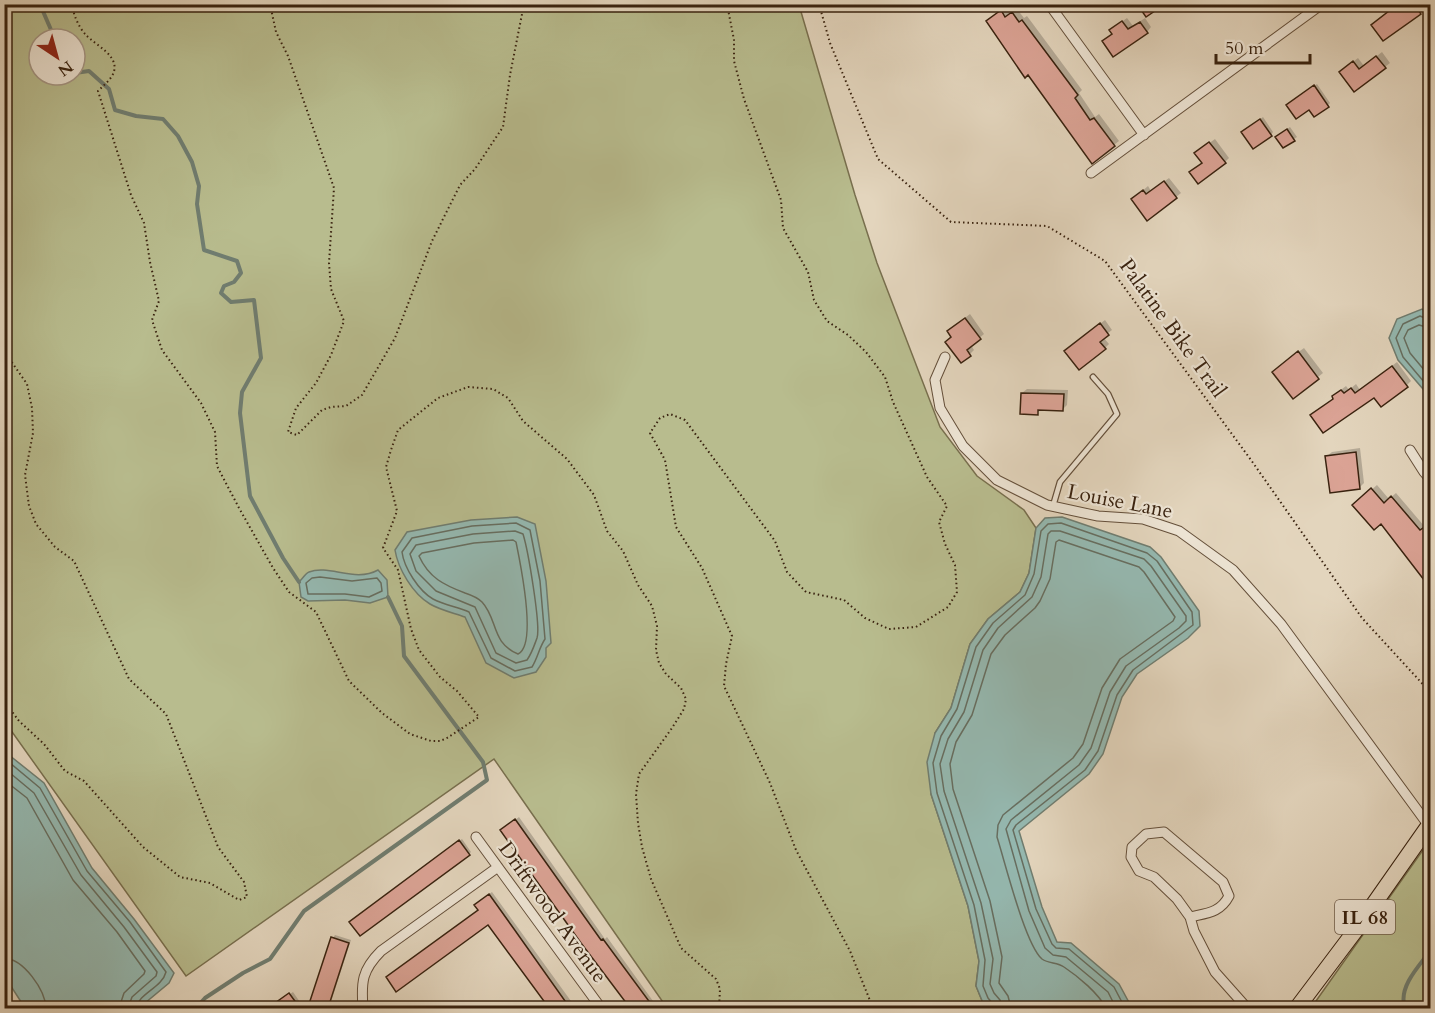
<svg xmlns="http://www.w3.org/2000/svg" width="1435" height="1013" viewBox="0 0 1435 1013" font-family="Cardo,serif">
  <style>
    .green { fill: #b8bc8e; stroke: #786f4e; stroke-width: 1.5; fill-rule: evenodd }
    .water { fill: #95b9b1; stroke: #707d70; stroke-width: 1.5 }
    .shadow { fill: #0003 }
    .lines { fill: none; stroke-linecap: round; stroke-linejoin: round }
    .shore { stroke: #676e60; stroke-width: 1.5 }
    .stream { stroke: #707d70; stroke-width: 4 }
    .building { fill: #dba395; stroke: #39220f; stroke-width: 1.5 }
    .lane-casing { stroke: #644f3a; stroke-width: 7 }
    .street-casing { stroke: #644f3a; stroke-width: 11 }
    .primary-casing { stroke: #39220f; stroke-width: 17 }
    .path { stroke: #39220f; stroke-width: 2; stroke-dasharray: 1.5 3; stroke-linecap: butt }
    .lane { stroke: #ede4d4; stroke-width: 4.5 }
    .street { stroke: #ede4d4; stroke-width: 9 }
    .primary { stroke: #e3d5bd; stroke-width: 15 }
    .labels { text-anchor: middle; stroke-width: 4.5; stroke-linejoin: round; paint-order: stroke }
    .shield { fill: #ede4d4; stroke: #6f5c4a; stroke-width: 1.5 }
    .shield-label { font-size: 20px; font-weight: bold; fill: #39220f }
    .street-label { font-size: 21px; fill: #39220f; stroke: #ede4d4 }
  </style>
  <rect width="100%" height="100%" fill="#e3d5bd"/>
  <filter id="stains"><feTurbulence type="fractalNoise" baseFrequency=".00333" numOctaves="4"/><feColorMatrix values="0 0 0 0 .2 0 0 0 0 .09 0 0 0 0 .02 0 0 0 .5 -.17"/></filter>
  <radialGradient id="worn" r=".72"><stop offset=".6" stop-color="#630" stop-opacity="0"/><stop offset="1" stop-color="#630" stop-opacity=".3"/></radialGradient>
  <path class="green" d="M4,5h795l56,190 22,68 63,164 37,49 47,34 12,18 -7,45 -9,19 -32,27 -18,25 -19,64 -16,25 -4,61 37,112 11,55 -3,25 7,17 9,5h-325l-173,-249 -308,217 -181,-254zM39,39h36v36h-36z
    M1430,840v168h-119z"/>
  <path class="water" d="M1422,309l8,7v85l-7,-12 -25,-29 -9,-22 8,-19z
    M517,517l18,7 11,57 5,62 -5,5v9l-10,15 -22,6 -28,-15 -21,-46c-11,-4 -25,-7 -35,-13 -17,-10 -32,-35 -35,-54l12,-18 64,-12z
    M1062,517l88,30 11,10 38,54 1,15 -12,12 -51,36 -15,23 -19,57 -14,20 -70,57 23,76 15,35 14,1 48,41 13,24h-140l-9,-5 -7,-17 3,-25 -11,-55 -37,-112 -4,-32 8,-29 16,-25 19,-64 18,-25 32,-27 9,-19 7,-45 9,-10z
    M378,570l9,10 1,17 -18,6 -25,-3 -37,1 -7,-4 -2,-15c3,-3 7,-9 10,-10 20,-8 46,11 69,-2z
    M4,751l40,32 48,85 42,51 40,54 -5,10 -30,25h-114l-20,-31z"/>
  <path class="shadow" d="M1399,4h22l3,4 -4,5z
    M1430,4v11l-5,-7z
    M1006,7l5,7 6,-5 7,9 3,-2 55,74 -3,3 16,24 4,-3 20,27 -27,21 -100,-145z
    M1127,18l6,8 12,-8 6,9 -4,5 -44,9 10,-8 3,-7z
    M1382,52l8,11 -35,27 -10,-22 13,-10 6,8z
    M1317,84l13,19 -2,2 -13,10 -5,-7 -20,-5z
    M1263,117l10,15 -2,3 -25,-5z
    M1290,127l7,10 -3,2 -14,-5z
    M1215,139l14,19 -4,4 -30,6 8,-6 -2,-13z
    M1169,178l12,15 -5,4 -43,2 15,-13 3,5z
    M970,314l14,20 -13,11 3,5 -4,4 -17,-17v-10z
    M1105,320l7,10 -9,7 6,7 -4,4 -35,-1z
    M1304,348l19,25 -30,24 -15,-30z
    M1397,362l14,19 -4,4 -33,11 -39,2 3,-6 8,-6 3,4 7,-6 4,6z
    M1027,389l41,1 -1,15 -4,4h-21l-5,4 -15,-20z
    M1360,448l4,35 -4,4 -33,-31 5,-4z
    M1377,485l12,14 7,-6 29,34 3,-3 2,3v59l-48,-64 -28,-17z
    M519,817l86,122 2,-2 51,71h-26l-130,-178z
    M462,839l9,13 -2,2 -115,65z
    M492,892l84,116h-26l-71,-98 -1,-8z
    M335,935l16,5 -21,65 -3,3 6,-70z
    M293,992l9,13 -4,3h-29z
    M407,1001l1,7h-20v-3l3,-3z"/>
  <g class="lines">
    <path class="shore" d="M1430,320l-10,-4 -17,8 -7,14 7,19 27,32
      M1430,328l-11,-3 -11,5 -4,8 6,15 20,24
      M516,523l14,7 10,51 5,58c-6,9 -7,18 -13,28l-17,4 -24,-13 -22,-46c-11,-5 -25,-7 -36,-13 -14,-8 -29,-31 -31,-47l10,-14 60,-12z
      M515,531l8,3c5,16 18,92 14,104 -3,8 -5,15 -10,22l-11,3 -20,-10 -21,-46 -39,-16 -20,-20 -6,-17 6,-9 57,-11z
      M513,540l3,2c4,20 22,103 2,112 -27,-11 -20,-35 -36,-52 -5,-5 -11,-7 -17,-9 -21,-8 -36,-15 -46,-37l3,-3 52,-10z
      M320,577l32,4 25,-3 4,5 1,8 -13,6 -24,-3h-37l-2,-11 6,-5z
      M4,758l36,30 47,83 43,51 36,50c-4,16 -27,21 -30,36
      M4,768l30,25 47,82 43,52 33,45 -1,4 -24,21 -4,11
      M4,780l23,18 46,82 44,52 28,39 -1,3 -20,19 -5,15
      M4,958c20,1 41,32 42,50
      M994,1008l-1,-4 -5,-6 -5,-12 2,-26 -11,-55 -37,-112 -4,-30 8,-27 16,-27 19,-62 17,-24 32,-28 9,-21 7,-43 7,-7 13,-1 86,30 10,8 35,51 1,13 -60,45 -16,25 -19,56 -13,19 -69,55 -3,5 23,79 16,35 4,4 13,1 45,38 11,21
      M1002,1008l-2,-8 -6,-7 -4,-9 3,-25 -12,-56 -37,-112 -4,-27 8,-25 16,-27 19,-62 15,-22 34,-31 9,-20 7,-43 3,-3h9l84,28 7,7 35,50v5l-7,7 -53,38 -16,26 -19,56 -12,17 -68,55 -5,9 23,82 16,37 8,7 13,2 42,35 8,16
      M1011,1008l-3,-12 -9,-13 3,-26 -12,-56 -37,-112 -3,-25 6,-22 16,-27 19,-61 14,-19 30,-27 5,-7 10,-22 6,-37 3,-2 80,27 5,5 31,45 -2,4 -53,38 -18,29 -19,56 -10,14 -70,57 -5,10 -1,12c8,25 28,107 45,122 7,5 15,3 22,8 15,10 34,26 42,41"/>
    <path class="stream" d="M43,4l-1,5 13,30
      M75,73l14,-2 20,18 6,21 21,6 27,3 15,17 14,26 7,24 -2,18 7,46 33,11 4,12 -7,9 -10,4 -3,7 10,9 23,-2 7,58 -19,34 -2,21 10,83 33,62 16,24
      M196,1008l9,-10 38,-25 27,-14 34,-48 183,-131 -4,-18 -79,-106 -2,-30 -14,-29
      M1402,1008l2,-4c-4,-19 16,-39 26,-53"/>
  </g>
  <path class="building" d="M1137,4h28l-19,13z
    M1398,4h16l7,10 -38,27 -12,-16z
    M1001,10l4,7 7,-5 7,10 3,-2 56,75 -3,3 15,22 4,-2 21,28 -23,18 -64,-89 -3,3 -39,-57z
    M1122,21l6,8 12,-7 8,11 -35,24 -11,-16 10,-7 -3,-4z
    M1376,56l10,12 -32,24 -15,-20 14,-11 6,8z
    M1314,85l15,22 -15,10 -5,-7 -13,9 -10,-14z
    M1260,119l12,17 -19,13 -12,-17z
    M1287,129l8,12 -12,7 -8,-11z
    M1209,142l17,21 -28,21 -9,-12 13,-9 -8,-10z
    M1164,181l13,17 -30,23 -16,-22 12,-9 3,4z
    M965,318l16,21 -14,11 4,6 -10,7 -16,-21 6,-5 -4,-6z
    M1100,323l9,12 -9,7 6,7 -27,21 -15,-19z
    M1298,351l21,28 -26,20 -21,-27z
    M1392,366l16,21 -27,20 -7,-9 -51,35 -13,-18 23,-16 -1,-3 9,-6 3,3 7,-5 4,5z
    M1021,393l43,1 -1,17 -25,-1v5l-18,-1z
    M1356,452l4,37 -30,4 -5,-37z
    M1371,488l13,15 7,-7 29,34 3,-2 8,10v51l-50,-65 -7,6 -22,-25z
    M515,819l86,121 2,-1 51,69h-24l-49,-65 -81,-113z
    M459,840l11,15 -110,81 -11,-14z
    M489,894l25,35 56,79h-21l-61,-83 -92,67 -10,-15 92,-67 -4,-5z
    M331,937l18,6 -21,65h-4l-15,-4z
    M289,993l11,15h-32z"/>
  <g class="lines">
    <g class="lane-casing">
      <path id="lane" d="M1053,506l7,-24 57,-68 -9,-20 -15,-17"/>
    </g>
    <g class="street-casing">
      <path id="street" d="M1049,4l95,131
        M1091,173l231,-169
        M945,357l-10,23 5,28 23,38 34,34 50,25 51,11 45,3 36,12 54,39 48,54 148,202
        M1410,450l14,22 6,7
        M476,837l125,171
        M1190,917c17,-4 30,-4 39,-21l-6,-14 -59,-50 -18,2 -14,13 -1,10 8,14 15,6 23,22 13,18 4,14 21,41 32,36
        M363,1008c-2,-26 -1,-38 18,-57l117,-84"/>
    </g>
    <g class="primary-casing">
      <path id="primary" d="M1297,1008l58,-77 75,-107"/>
    </g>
    <path class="path" d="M72,4c1,10 7,24 14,31 10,11 37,22 26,41 -3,5 -9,10 -14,15l33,104 13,28 6,39 9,39 -7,19 10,30 39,53 14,29 2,34 22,42 34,60 16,24 27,20 33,69 33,32 28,21 21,7h9l7,-3 32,-21 -22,-26 -17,-14 -21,-27 -8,-21 -13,-59 -15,-22 14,-37 -11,-44 5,-17 7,-20 40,-32 30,-11 25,2 15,9 15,23 44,38 27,36 13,36 16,20 15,34 14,21 5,20 -1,24 3,13 7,11 15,14 5,11 -2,10 -12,19 -33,46 -3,20 2,29 4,24 9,32 30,69 35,31 4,10 -1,19
      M270,4l6,28 12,24 46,132 -5,75 2,26 13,32 -13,34 -15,28 -20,25 -8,24 9,3 25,-25 9,-3 15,-1 16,-11 33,-57 37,-97 28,-56 15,-16 28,-42 7,-52 14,-71
      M727,4l7,36v21l10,38 37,101 2,28 25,44 6,28 13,21 21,14 18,17 19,25 8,25 34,75 20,29 -8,16 6,22 10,21 2,27 -9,15 -32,20 -27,2 -24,-11 -21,-18 -38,-8 -19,-20 -12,-31 -90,-121 -15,-6 -10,4 -10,15 15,27 11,67 26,41 30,68 -6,28 -2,22 46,97 26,67 54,101 23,57
      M819,4l11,39 48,116 73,63 96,4 58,35 146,199 111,158 68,74
      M4,351l23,33 5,24 1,25 -8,42 4,31 7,18 19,23 19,14 55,118 37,35 52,133 26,35 3,15 -8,3 -29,-17 -30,-6 -37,-30 -59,-66 -19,-10 -21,-27 -25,-23 -15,-20"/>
    <use href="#lane" class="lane"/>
    <use href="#street" class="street"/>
    <use href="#primary" class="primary"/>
  </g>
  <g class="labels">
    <rect class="shield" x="1335" y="900" width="60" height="34" rx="4.5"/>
    <g class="shield-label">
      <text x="1365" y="924">IL 68</text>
    </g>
    <g class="street-label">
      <text transform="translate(1173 328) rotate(54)" y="7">Palatine Bike Trail</text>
      <text transform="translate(1120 501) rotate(11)" y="7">Louise Lane</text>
      <text transform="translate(553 912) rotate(54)" y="7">Driftwood Avenue</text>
    </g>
  </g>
  <rect width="1435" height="1013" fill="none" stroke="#e3d5bd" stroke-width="24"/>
  <rect x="6" y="6" width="1423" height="1001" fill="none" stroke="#39220f" stroke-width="3"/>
  <rect x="12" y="12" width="1411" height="989" fill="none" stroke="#39220f" stroke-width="1.5"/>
  <g transform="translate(57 57) rotate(144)"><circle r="28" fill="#ede4d4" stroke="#a59685" stroke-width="1.5"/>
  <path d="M0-4.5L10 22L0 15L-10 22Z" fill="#8f2418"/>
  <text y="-9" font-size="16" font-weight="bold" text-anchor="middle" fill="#39220f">N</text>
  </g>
  <path d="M1216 54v9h94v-9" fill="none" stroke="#39220f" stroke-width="3"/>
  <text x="1225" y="54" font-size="18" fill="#39220f" stroke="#ede4d4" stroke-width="4.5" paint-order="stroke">50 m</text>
  <rect width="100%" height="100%" filter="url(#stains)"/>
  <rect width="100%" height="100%" fill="url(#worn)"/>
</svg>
